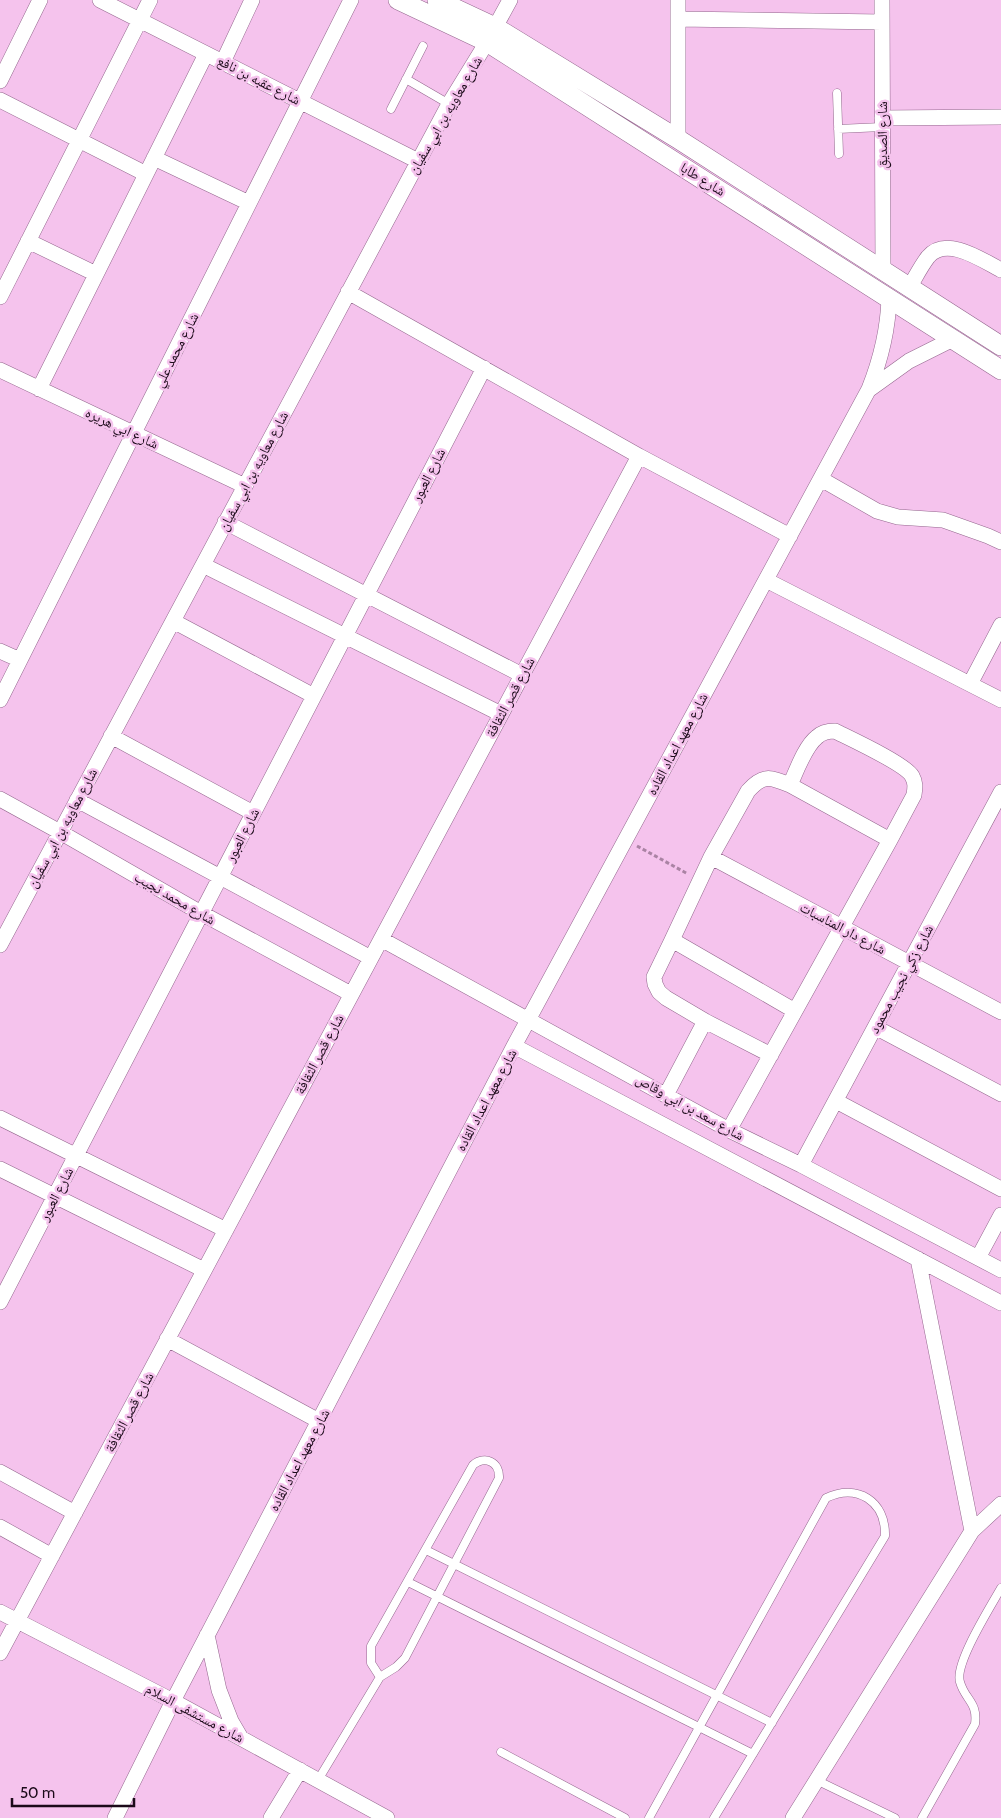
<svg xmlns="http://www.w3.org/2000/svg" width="1001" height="1818" viewBox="0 0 1001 1818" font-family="Cabin,'Noto Naskh Arabic',sans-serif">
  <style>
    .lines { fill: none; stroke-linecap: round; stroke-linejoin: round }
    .service-casing { stroke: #94678e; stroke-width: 9 }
    .minor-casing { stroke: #94678e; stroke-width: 16 }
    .tertiary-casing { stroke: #94678e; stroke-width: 20 }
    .path { stroke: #aa83a4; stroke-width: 3; stroke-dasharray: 4 2.5; stroke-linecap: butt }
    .service { stroke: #fff; stroke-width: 8 }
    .minor { stroke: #fff; stroke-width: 15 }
    .tertiary { stroke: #fff; stroke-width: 19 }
    .labels { text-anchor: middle; stroke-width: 5; stroke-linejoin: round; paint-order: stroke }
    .street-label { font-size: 14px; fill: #1b0a19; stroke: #f5c3ed }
  </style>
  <rect width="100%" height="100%" fill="#f5c3ed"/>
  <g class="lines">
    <g class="service-casing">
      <path id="service" d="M406,79l43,25
        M837,93l2,61
        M391,109l32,-63
        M838,129l44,-2
        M426,1550l346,173
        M408,1582l345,172
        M501,1752l124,66
        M318,1780l62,-103 16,-10 9,-9 94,-180c1,-16 -14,-23 -26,-13l-102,181v17l9,14
        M816,1780l79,38
        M649,1818l177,-320c31,-15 60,3 59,38l-171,282
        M922,1818l53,-94c3,-22 -10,-24 -15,-42 -6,-18 31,-76 41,-94"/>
    </g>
    <g class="minor-casing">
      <path id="minor" d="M100,0l318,161
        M678,0v139
        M882,0l1,271
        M678,19l204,3
        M223,62l29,-62
        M0,81l40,-81
        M0,100l146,74
        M882,118l119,-1
        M154,158l95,45
        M28,241l68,33
        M909,288c6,-10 12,-22 19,-31 18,-22 54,3 73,13
        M348,292l291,164 151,80
        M0,297l150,-297
        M0,370l245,116
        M39,389l167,-335
        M870,389l39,-28 44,-22
        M821,479l56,32 21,6 45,3 45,16 13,6
        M225,522l297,153
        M203,565l298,149
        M766,580l235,120
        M173,621l141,75
        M0,651l20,9
        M970,684l31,-59
        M0,700l351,-700
        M111,736l142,77
        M0,799l60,33 141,81 150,81
        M77,800l294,158
        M711,857l290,155
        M381,939l348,191 72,35 200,105
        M672,940l-18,37 1,7 4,8 7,6 39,23 66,34
        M0,945l449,-841 38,-62 23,-42
        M795,1011l-123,-71 39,-83 37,-66c15,-17 22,-14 42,-6l100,55
        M875,1027l126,67
        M514,1046l487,257
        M666,1095l39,-74
        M836,1101l165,88
        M0,1118l226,112
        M729,1130l161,-290 24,-45c1,-7 2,-12 -2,-19 -7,-12 -61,-37 -77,-45 -6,0 -13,1 -18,6 -12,9 -21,35 -27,48
        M801,1165l200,-373
        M0,1169l204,101
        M978,1258l23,-43
        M918,1259l54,272
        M0,1302l484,-934
        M167,1339l152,82
        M0,1472l75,41
        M0,1527l52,29
        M0,1612l173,89 214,117
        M207,1635l12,55 12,31 10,17
        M0,1653l639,-1197
        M115,1818l58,-117 341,-655 355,-657c12,-30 19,-58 20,-91
        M271,1818l29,-48
        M793,1818l179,-287 29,-27"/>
    </g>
    <g class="tertiary-casing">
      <path id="tertiary" d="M398,0l89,42 514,328
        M437,0l58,27 183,112 323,207"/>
    </g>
    <path class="path" d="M637,846l51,28"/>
    <use href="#service" class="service"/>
    <use href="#minor" class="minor"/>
    <use href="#tertiary" class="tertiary"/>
  </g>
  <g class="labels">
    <g class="street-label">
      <text transform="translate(259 80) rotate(27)" y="5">شارع عقبه بن نافع</text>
      <text transform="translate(445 115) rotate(-60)" y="5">شارع معاويه بن ابي سفيان</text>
      <text transform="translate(882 135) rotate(-90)" y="5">شارع الصديق</text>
      <text transform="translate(703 179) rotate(32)" y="5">شارع طابا</text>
      <text transform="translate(176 350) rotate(-63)" y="5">شارع محمد علي</text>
      <text transform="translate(122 428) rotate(25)" y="5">شارع ابي هريره</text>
      <text transform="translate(253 471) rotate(-62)" y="5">شارع معاويه بن ابي سفيان</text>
      <text transform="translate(428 475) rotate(-63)" y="5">شارع العبور</text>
      <text transform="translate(510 697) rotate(-62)" y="5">شارع قصر الثقافة</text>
      <text transform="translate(677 744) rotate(-62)" y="5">شارع معهد اعداد القاده</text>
      <text transform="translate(62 828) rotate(-62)" y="5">شارع معاويه بن ابي سفيان</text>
      <text transform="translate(242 835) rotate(-63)" y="5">شارع العبور</text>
      <text transform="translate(175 898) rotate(30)" y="5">شارع محمد نجيب</text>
      <text transform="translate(843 928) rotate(28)" y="5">شارع دار المناسبات</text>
      <text transform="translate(901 979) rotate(-62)" y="5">شارع زكي نجيب محمود</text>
      <text transform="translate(319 1054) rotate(-62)" y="5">شارع قصر الثقافة</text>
      <text transform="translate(486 1100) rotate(-62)" y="5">شارع معهد اعداد القاده</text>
      <text transform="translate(690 1107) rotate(29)" y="5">شارع سعد بن ابي وقاص</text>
      <text transform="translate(56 1194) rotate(-63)" y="5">شارع العبور</text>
      <text transform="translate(129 1412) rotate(-62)" y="5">شارع قصر الثقافة</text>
      <text transform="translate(299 1460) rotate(-62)" y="5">شارع معهد اعداد القاده</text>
      <text transform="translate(195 1713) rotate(28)" y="5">شارع مستشفى السلام</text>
    </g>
  </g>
  <path d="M12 1798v8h122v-8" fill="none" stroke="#1b0a19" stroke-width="2.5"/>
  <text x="20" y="1798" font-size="15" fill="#1b0a19" stroke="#f5c3ed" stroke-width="4" paint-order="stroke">50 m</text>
</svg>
